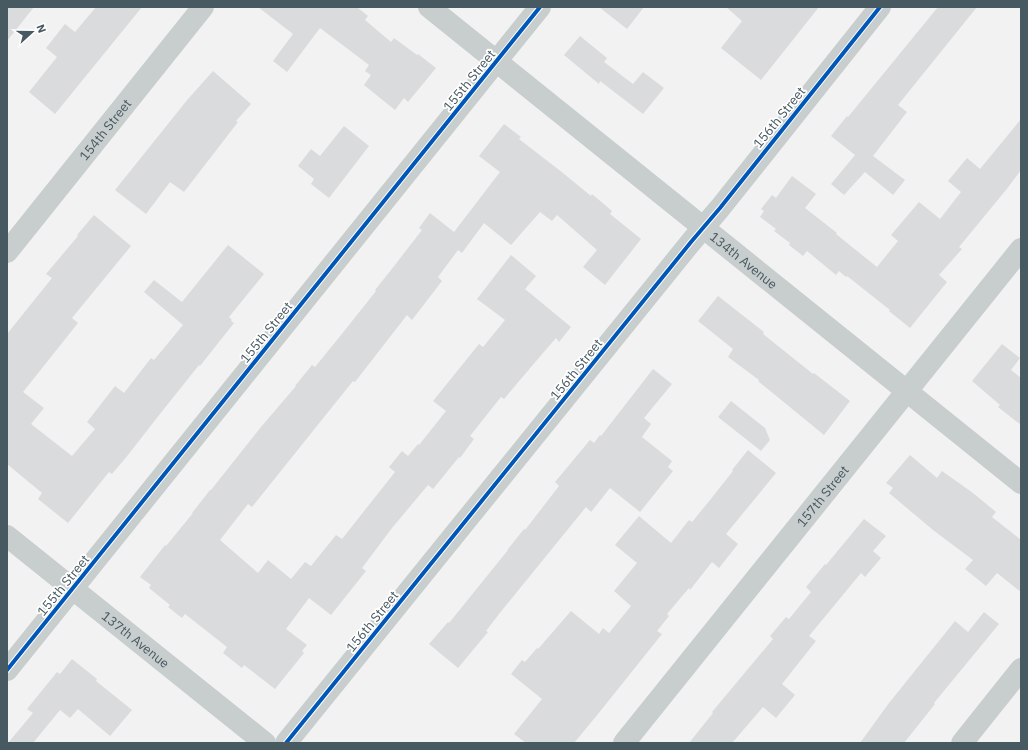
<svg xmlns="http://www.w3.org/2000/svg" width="1028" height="750" viewBox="0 0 1028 750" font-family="'IBM Plex Sans',sans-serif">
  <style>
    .building { fill: #dadbdc }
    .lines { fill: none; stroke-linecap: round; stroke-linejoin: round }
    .street { stroke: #c8cdce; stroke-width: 22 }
    .cycleway-casing { stroke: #fff; stroke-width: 6 }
    .cycleway { stroke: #0057b8; stroke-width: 4 }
    .labels { text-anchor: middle; stroke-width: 3.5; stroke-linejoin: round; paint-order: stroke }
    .street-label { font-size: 13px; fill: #475961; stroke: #fff }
  </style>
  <rect width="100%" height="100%" fill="#f3f2f2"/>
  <path class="building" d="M7,7h27l-27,34z
    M96,7h46l-87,107 -26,-22 28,-35 -11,-9 19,-24 10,8z
    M258,7h99l11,9 -3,4 26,22 3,-4 23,17 1,-1 18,14 -28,34 -4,-4 -9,12 -31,-25 7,-10 -6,-4 4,-6 -49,-37 -33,44 -14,-11 20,-27z
    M599,7h45l-17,22z
    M726,7h93l-58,73 -40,-32 21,-27z
    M938,7h39l-79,98 9,7 -34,44 32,24 -12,15 -28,-23 -21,23 -13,-11 24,-29 -24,-19 16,-20 1,1z
    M580,36l27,22 -3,4 29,22 10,-12 21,16 -21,26 -43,-33 -1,3 -35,-29z
    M213,71l38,33 -15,17 2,1 -54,70 -14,-10 -24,32 -31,-24 73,-91z
    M1021,119v51l-15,20 -47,57 3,2 -23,26 8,7 -37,46 -21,-17 1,-1 -43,-34 -1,1 -7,-6 -3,4 -29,-24 -4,5 -14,-11 1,-2 -16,-12 2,-2 -16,-12 4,-6 -3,-2 11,-14 4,3 16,-22 24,18 -11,14 32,25 -1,1 41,33 21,-26 -7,-6 28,-33 21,17 21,-27 -13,-11 19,-23 13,11z
    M504,124l17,13 -2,2 44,34 28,23 1,-2 20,17 -2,3 31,25 -36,46 -22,-18 14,-17 -40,-35 -5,6 -12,-9 -29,33 -27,-22 -22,30 -4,-3 -20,27 4,4 -30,39 -5,-5 -52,67 -2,-1 -101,126 -4,-3 -28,36 38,33 10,-13 23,19 14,-17 6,4 25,-31 6,4 53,-67 -6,-5 13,-16 6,5 10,-12 1,1 27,-34 -13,-10 46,-57 4,3 22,-27 -28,-21 34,-44 25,21 -11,13 46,38 -12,15 -3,-4 -25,29 -27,32 -3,-2 -31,39 4,3 -14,19 -1,-1 -26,32 -5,-4 -36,43 -30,40 4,3 -35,44 -22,-17 -23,31 21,16 -5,6 2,2 -29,36 -31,-24 -2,3 -19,-15 4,-6 -42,-33 -3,4 -14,-11 2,-2 -21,-17 2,-3 -11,-8 25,-32 1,1 27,-33h-1l18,-23h1l50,-63 35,-41h-1l17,-21 3,2 26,-32 35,-44 -1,-1 16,-20 31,-40 -3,-2 11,-15 24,19 46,-60 -21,-16z
    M344,126l25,20 -40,52 -18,-14 3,-5 -16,-13 13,-17 9,7z
    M94,215l37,31 -59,72 6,5 -55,69 21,16 -13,16 41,32 23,-27 -8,-7 28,-36 9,7 27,-35 3,2 29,-35 -39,-33 10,-12 28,22 46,-57 36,29 -35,43 3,3 -1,1 3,2 -34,43 -1,-1 -43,54 -28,36 -16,19 -3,-2 -41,51 -30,-24 4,-6 -35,-29v-130l45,-56 -6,-4 32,-38 -1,-1z
    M718,296l46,36 -1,2 50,40 1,-1 36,28 -26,34 -66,-54 1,-1 -31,-23 5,-8 -35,-28z
    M1002,344l18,14 -9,12 10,8v47l-23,-18 2,-2 -28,-24z
    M653,369l19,15 -28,34 7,6 -9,13 30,24 -4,6 5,4 -33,41 -30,-24 -19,24 -5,-5 -87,107 -13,17 2,1 -30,36 -29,-24 19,-22 1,1 59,-73v-1l16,-20 1,1 34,-44 -4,-4 35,-42 4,3 6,-8 1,1z
    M731,401l34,27 5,12 -9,11 -43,-34z
    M748,450l28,23 -50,61 12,10 -19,24 -7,-6 -22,28 -1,-2 -22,26 2,2 -12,15 5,3 -64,80 -24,29h-48l-12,-9 28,-35 -31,-25 11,-14 3,2 12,-14 1,1 33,-38 28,23 4,-6 6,5 22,-27 -17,-15 23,-28 -22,-18 24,-29 32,27 18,-23 3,2 18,-22 23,-29 -1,-1z
    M910,455l27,23 5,-7 31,22 23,19 -4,5 29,23v52l-24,-19 -11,13 -21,-17 8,-9 -40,-30 -44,-37 4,-5 -7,-5z
    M864,519l22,17 -13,15 8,7 -16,19 -4,-4 -52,63 7,5 -34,43 13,11 -19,23 -13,-11 -31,36h-43l24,-30 -1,-1 61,-73 -3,-3 16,-19 3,2 22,-27 -5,-5 19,-23 1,1z
    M984,612l15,12 -65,79 1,1 -31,39h-44l29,-40 66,-82 13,11z
    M72,659l25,20 -1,2 36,29 -22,26 -32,-27 -8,9 -10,-8 -27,33h-25l25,-30 -6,-4 30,-37 3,2z"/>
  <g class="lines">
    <g class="street">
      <path id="s1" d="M429,7l592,476"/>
      <path id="s2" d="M7,252l196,-245"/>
      <path id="s3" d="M7,536l258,207"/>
      <path d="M7,670l533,-663"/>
      <path d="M286,743l405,-501 29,-34 160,-201"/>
      <path id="s4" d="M624,743l397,-494"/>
      <path d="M962,743l59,-74"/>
    </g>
    <g class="cycleway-casing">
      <path id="cycleway" d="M7,670l533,-663
        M286,743l405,-501 29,-34 160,-201"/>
    </g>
    <use href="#cycleway" class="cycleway"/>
  </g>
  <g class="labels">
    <g class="street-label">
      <text transform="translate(469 80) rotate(-51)" y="5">155th Street</text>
      <text transform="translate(779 117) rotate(-51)" y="5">156th Street</text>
      <text dy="5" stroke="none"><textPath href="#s2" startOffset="157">154th Street</textPath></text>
      <text dy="5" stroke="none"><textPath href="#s1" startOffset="404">134th Avenue</textPath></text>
      <text transform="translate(266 332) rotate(-51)" y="5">155th Street</text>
      <text transform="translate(576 369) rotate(-51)" y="5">156th Street</text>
      <text dy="5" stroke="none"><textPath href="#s4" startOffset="317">157th Street</textPath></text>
      <text transform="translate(63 585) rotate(-51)" y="5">155th Street</text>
      <text transform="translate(372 621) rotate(-51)" y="5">156th Street</text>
      <text dy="5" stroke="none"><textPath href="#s3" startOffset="165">137th Avenue</textPath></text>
    </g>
  </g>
  <rect width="1028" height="750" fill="none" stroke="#475961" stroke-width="16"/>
  <g transform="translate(32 32) rotate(69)" stroke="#ffffff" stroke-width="3" paint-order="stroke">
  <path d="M0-3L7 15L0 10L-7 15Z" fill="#475961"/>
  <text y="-6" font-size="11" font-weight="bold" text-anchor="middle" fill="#475961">N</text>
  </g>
</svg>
